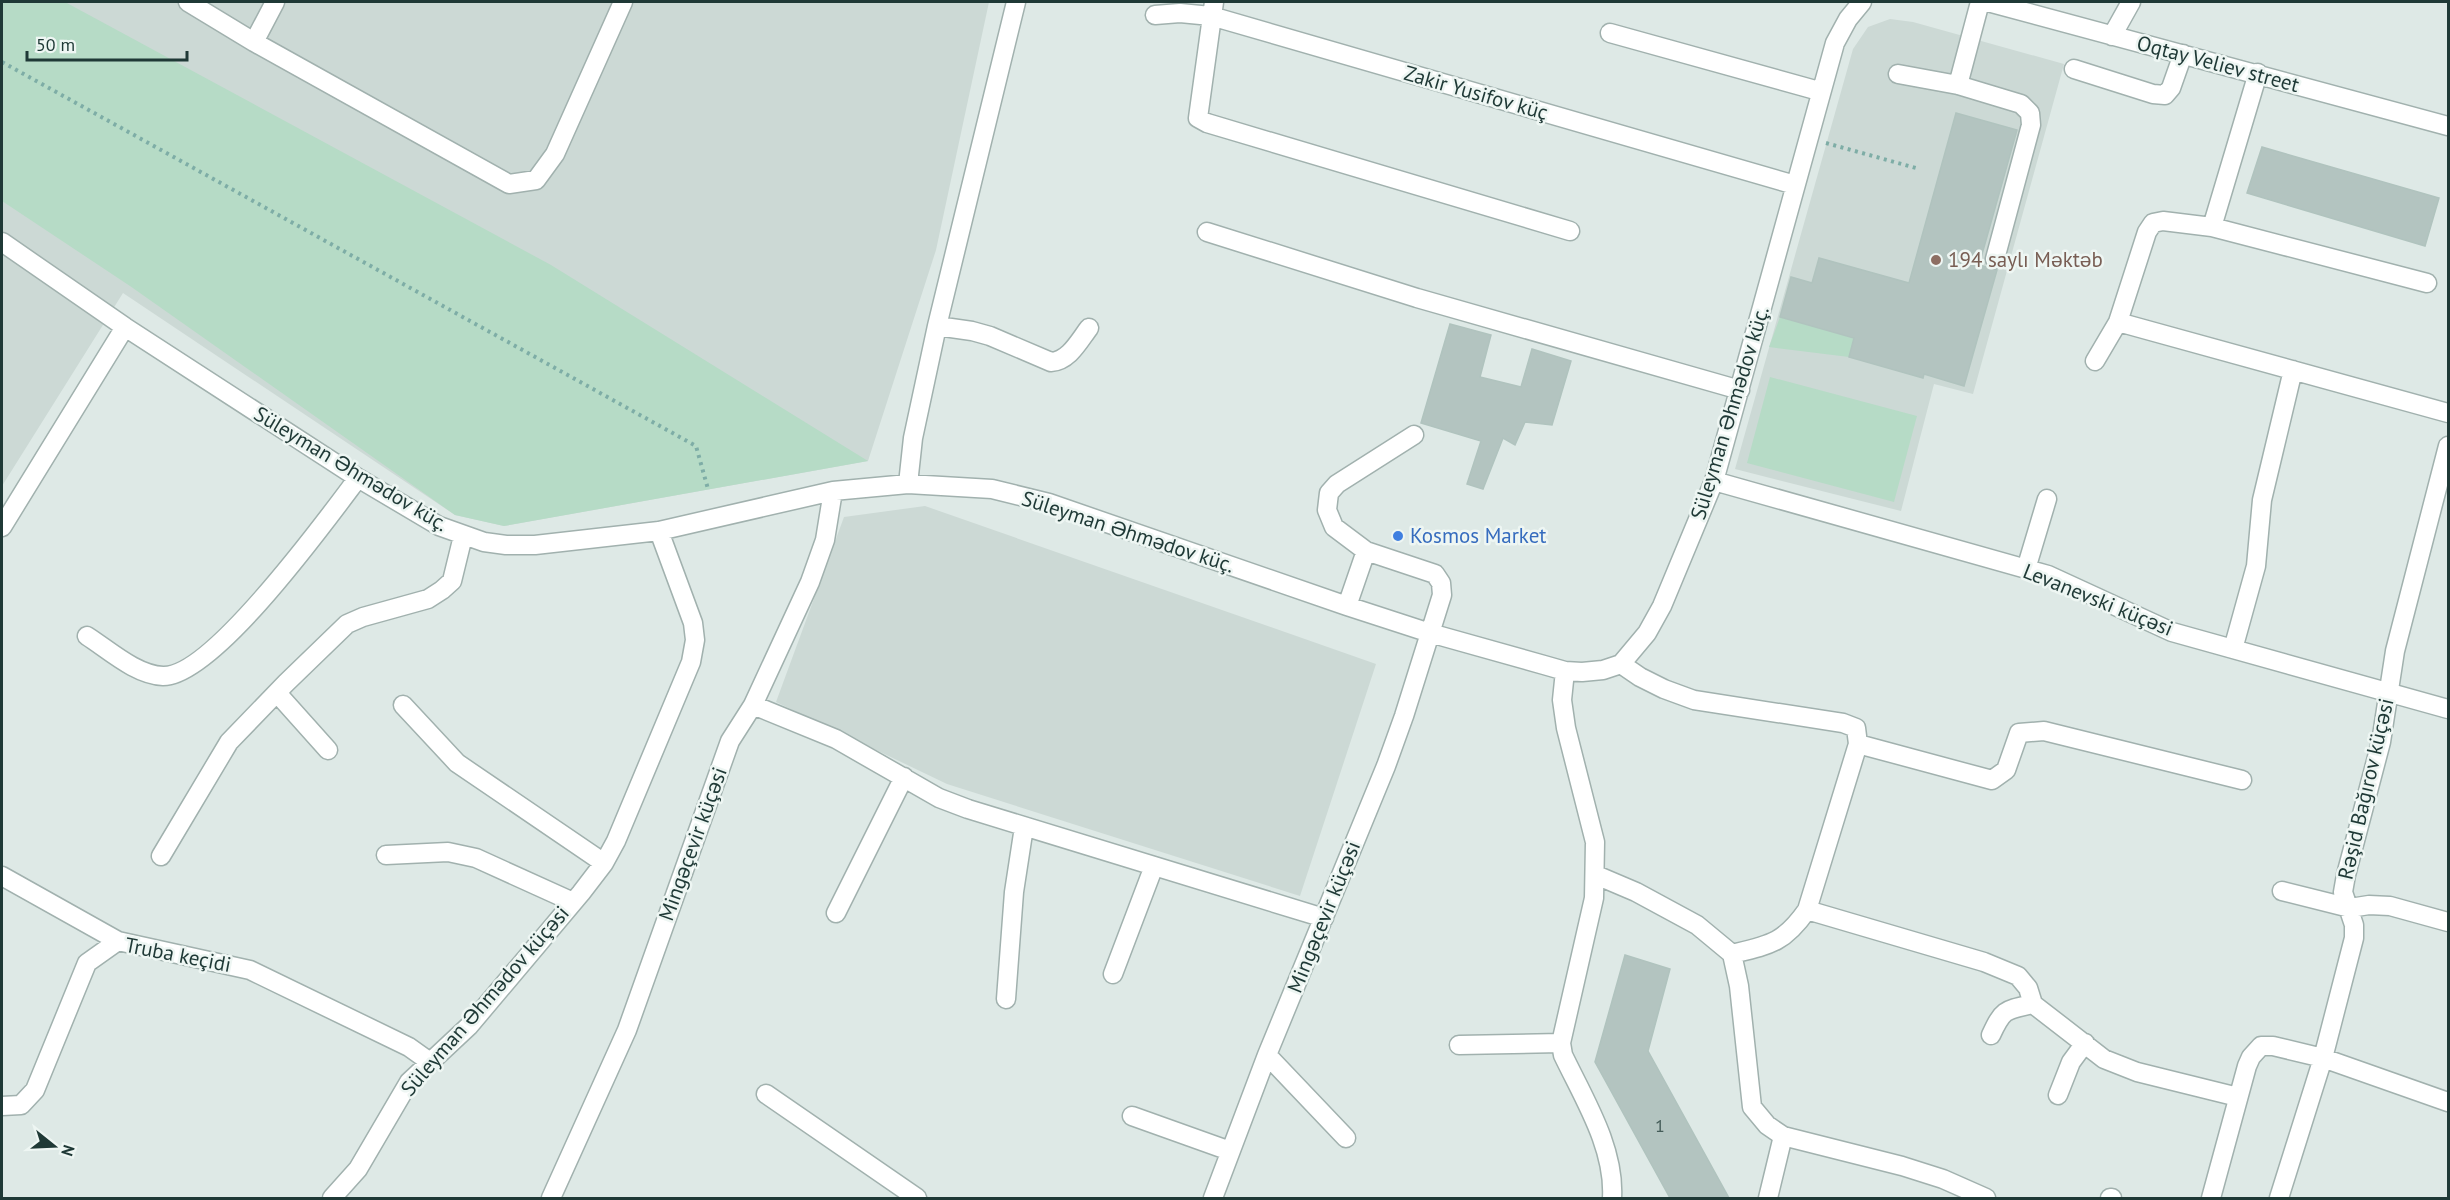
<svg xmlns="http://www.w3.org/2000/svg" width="2450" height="1200" viewBox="0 0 2450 1200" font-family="'PT Sans',sans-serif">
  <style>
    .built { fill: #ccd9d5 }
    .green { fill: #b6dbc6 }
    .building { fill: #b3c4c0; stroke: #b0c3be; stroke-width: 1.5 }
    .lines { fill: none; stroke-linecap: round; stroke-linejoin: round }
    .minor-casing { stroke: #a1b1ae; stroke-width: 21 }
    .path { stroke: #7eada6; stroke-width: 4; stroke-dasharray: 3 4.5; stroke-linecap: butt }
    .minor { stroke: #fff; stroke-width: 18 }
    .education-dot { fill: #8d6e63; stroke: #eef6f3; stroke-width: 2 }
    .shop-dot { fill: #3f7fe0; stroke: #eef6f3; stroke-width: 2 }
    .labels { text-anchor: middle; stroke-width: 5; stroke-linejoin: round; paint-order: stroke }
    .number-label { font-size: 18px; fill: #445c58 }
    .street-label { font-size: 21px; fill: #1f3936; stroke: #eef6f3 }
    .education-label { font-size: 21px; fill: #785e54; stroke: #eef6f3; text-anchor: start }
    .shop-label { font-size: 21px; fill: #366cbe; stroke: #eef6f3; text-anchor: start }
  </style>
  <rect width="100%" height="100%" fill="#dee9e6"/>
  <path class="built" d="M2,2h987l-53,248 -68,211 -364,65 -49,-11 -332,-222 -121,193z
    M1890,19l23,3 151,42 -91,330 -39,-10 -33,127 -166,-42 118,-420 15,-22z
    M925,506l451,158 -76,232 -353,-112 -171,-82 68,-185z"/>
  <path class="green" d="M2,2h63l486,263 317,196 -364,65 -49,-11 -325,-229 -128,-85z
    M1780,317l74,21 -5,19 -80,-10z
    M1770,377l147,39 -23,86 -147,-39z"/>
  <path class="building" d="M1956,113l61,17 -38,135 18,5 -33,116 -40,-12 -1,4 -74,-21 5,-19 -74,-21 11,-40 21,6 7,-25 90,25z
    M2262,147l177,51 -14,48 -178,-53z
    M1450,324l41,11 -11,42 41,10 11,-38 39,12 -19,64 -27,-3 -10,23 -12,-7 -20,51 -16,-5 14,-43 -60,-18z
    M1625,955l45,14 -22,82 81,147h-59l-75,-136z"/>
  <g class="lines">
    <g class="minor-casing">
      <path id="minor" d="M188,2l66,40 255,142 27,-4 19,-26 68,-152
        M1214,2l-16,116 9,5 363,108
        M1988,2l460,124
        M1155,15l25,-2 31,3 584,169
        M1610,33l209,58
        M2112,36l19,-34
        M254,42l21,-40
        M2074,69l79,25 12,1 6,-7 12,-34
        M1898,74l60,11 63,19 9,9 1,12 -36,134
        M1958,85l22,-83
        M2212,227l46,-154
        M1207,232l210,66 323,92
        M2,242l123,85 233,151 81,48 45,16 22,3h29l124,-14 174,-40 75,-7 84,5 57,14 298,103 83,27 114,32 21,6 17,1 21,-2 18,-6 26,-31 15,-27 52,-125 121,-438 13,-24 14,-17
        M2118,322l330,91
        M937,326l35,5 18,5 61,26c18,-1 28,-21 38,-34
        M2095,361l23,-39 29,-90 6,-9 10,-2 49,6 215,56
        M1714,481l334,94 124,57 276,77
        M908,484l5,-46 24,-112 79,-324
        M2,527l123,-200
        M2026,569l21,-70
        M1347,606l19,-55
        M87,636c22,14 49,39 76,40 50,1 164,-157 195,-198
        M2233,649l23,-83 6,-66 31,-130
        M1565,671l-3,29 4,28 29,114 -1,56 -33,145 2,12c21,44 52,93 49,143
        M277,693l51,57
        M403,705l54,58 147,100
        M753,705l83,34 103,59 29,11 356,109
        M1858,744l134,36 14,-10 13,-37 25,-2 198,49
        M386,855l62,-3 28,6 97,44
        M161,856l68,-114 57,-59 61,-59 16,-7 65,-18 14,-9 10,-9 11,-45
        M1596,875l40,17 61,33 35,29c38,-9 52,-11 75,-44l51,-166 -2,-16 -13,-5 -149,-23 -30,-11 -24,-12 -19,-13
        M2,876l116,65
        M2282,891l68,17 19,-3 21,1 58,16
        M1807,910l177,52 34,14 10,12 5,16 71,55 33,13 101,25
        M836,913l68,-136
        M1732,954l7,32 13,121 15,18 16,11 119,30 41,13 43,19
        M1113,974l41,-108
        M1006,999l8,-107 10,-65
        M1991,1035c12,-26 14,-25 42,-31
        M1459,1045l102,-2
        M1267,1055l79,83
        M766,1094l151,104
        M2058,1095l13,-33 14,-19
        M2,1106l19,-1 14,-15 52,-127 31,-22 132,29 159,77 21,15
        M1132,1116l98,35
        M332,1198l26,-29 51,-87 60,-56 112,-133 23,-30 12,-22 75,-179 4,-22 -2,-17 -34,-92
        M551,1198l76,-168 103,-289 23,-36 57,-123 15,-42 8,-49
        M1213,1198l54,-143 119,-289 18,-50 38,-121 -1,-12 -6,-9 -69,-23 -32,-24 -7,-17 2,-17 8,-9 77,-49
        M1768,1198l15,-62
        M2110,1198h2
        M2211,1198l36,-132 4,-9 10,-11h12l50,12 125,44
        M2279,1198l44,-140 31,-120v-13l-11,-33 3,-17 35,-133 14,-91 53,-205"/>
    </g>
    <path class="path" d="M2,62l694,384 12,43
      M1826,143l90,25"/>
    <use href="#minor" class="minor"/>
  </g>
  <circle class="education-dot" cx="1936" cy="260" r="6"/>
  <circle class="shop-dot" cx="1398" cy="536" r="6"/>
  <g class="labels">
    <g class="number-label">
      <text x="1660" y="1132">1</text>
    </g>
    <g class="street-label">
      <text transform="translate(2218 64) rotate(15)" y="7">Oqtay Veliev street</text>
      <text transform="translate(1476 93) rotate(16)" y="7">Zakir Yusifov küç</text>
      <text transform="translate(1730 413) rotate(-73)" y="7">Süleyman Əhmədov küç.</text>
      <text transform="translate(351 469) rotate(31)" y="7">Süleyman Əhmədov küç.</text>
      <text transform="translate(1128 532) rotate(18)" y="7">Süleyman Əhmədov küç.</text>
      <text transform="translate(2098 600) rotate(22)" y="7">Levanevski küçəsi</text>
      <text transform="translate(2366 789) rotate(-77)" y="7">Rəşid Bağırov küçəsi</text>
      <text transform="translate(693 844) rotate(-70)" y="7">Mingəçevir küçəsi</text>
      <text transform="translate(1324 917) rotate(-68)" y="7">Mingəçevir küçəsi</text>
      <text transform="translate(178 955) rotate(11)" y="7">Truba keçidi</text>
      <text transform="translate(485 1001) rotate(-49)" y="7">Süleyman Əhmədov küçəsi</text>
    </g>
    <g class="education-label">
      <text x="1948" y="267">194 saylı Məktəb</text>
    </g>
    <g class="shop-label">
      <text x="1410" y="543">Kosmos Market</text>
    </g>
  </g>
  <rect width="2450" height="1200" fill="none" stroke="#1f3936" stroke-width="6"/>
  <g transform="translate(54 1146) rotate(108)" stroke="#eef6f3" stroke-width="4.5" paint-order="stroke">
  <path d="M0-4.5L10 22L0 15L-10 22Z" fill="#1f3936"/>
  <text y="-9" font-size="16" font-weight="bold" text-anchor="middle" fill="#1f3936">N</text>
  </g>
  <path d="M27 51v9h160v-9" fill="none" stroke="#1f3936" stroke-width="3"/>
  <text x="36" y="51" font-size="18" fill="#1f3936" stroke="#eef6f3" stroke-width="4.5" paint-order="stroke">50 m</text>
</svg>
